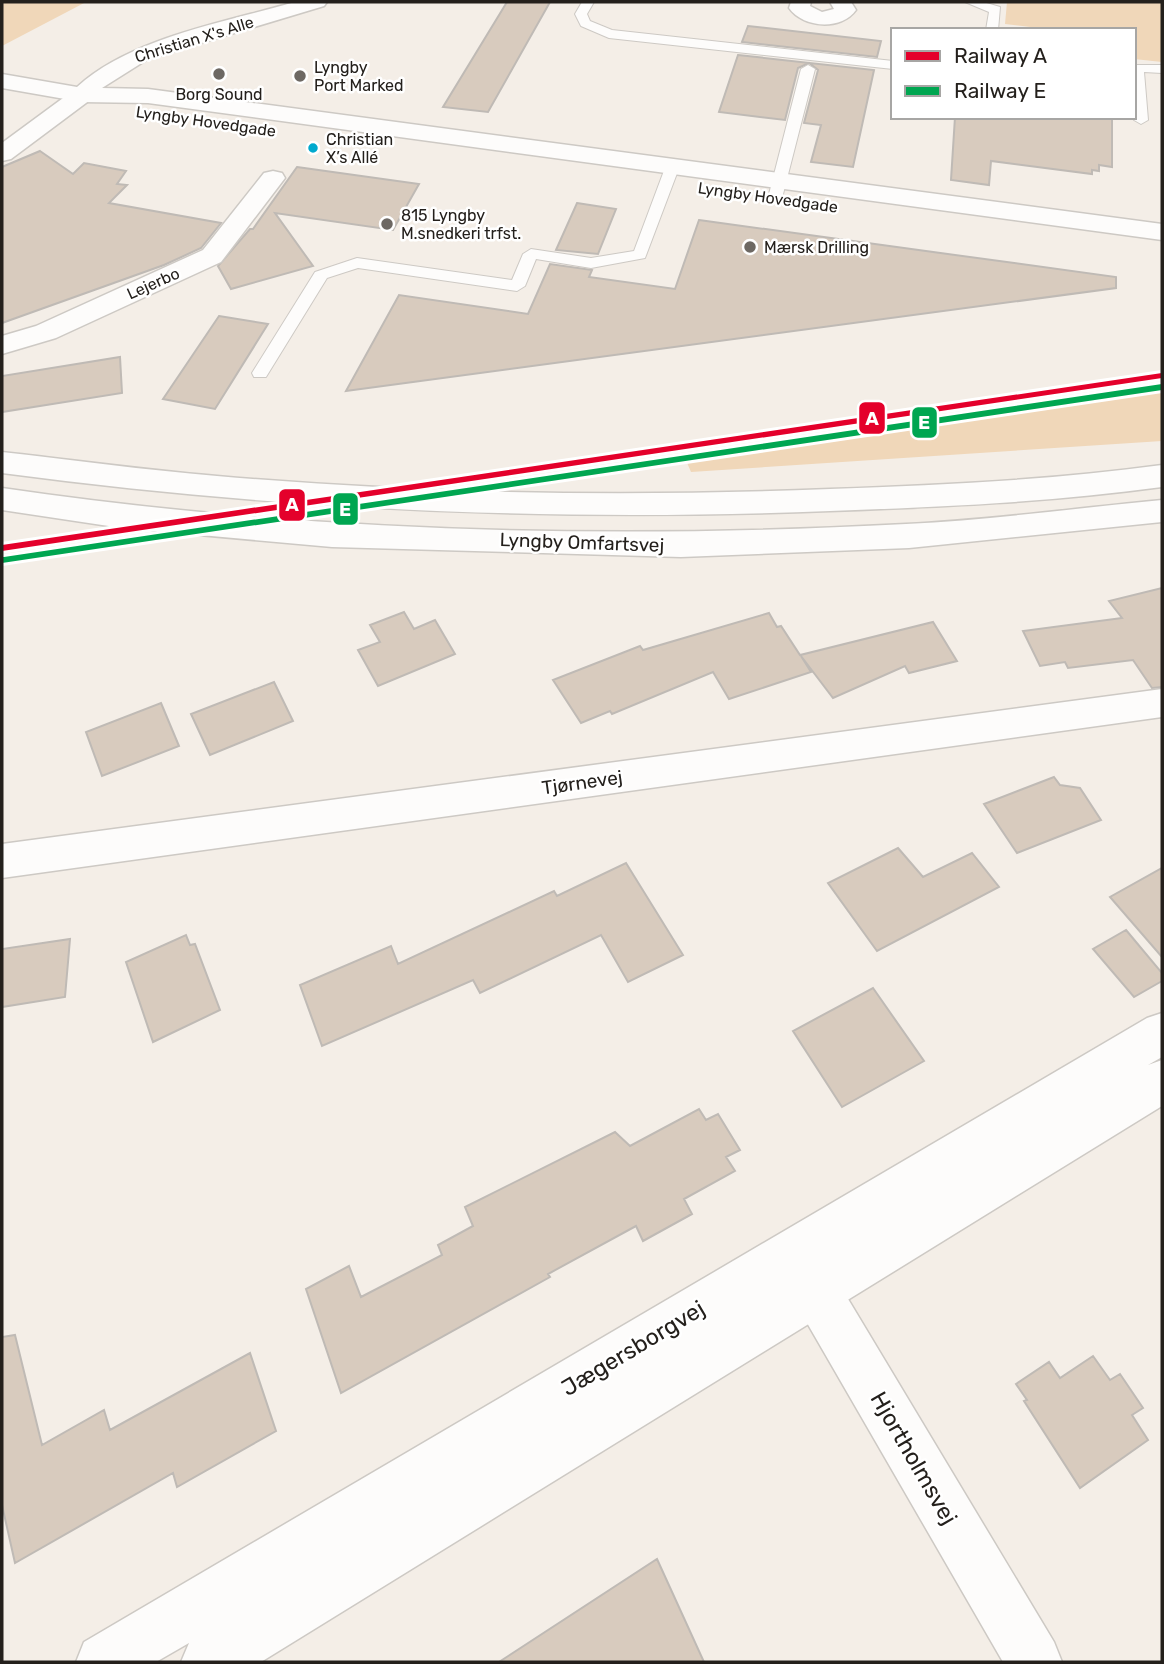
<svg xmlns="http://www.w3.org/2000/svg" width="1164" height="1664" viewBox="0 0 1164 1664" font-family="Rubik,sans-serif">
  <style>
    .green { fill: #f0d7b9 }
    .building { fill: #d8cbbe; stroke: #bfbab5; stroke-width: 2 }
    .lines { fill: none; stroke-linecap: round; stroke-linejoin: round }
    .service-casing { stroke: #cdc9c4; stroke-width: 2 }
    .minor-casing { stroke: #cdc9c4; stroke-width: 3 }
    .tertiary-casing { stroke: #cdc9c4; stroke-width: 3 }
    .motorway-casing { stroke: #cdc9c4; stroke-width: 3 }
    .service { fill: #fdfcfb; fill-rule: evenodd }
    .minor { fill: #fdfcfb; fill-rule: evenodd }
    .tertiary { fill: #fdfcfb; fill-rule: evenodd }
    .motorway { fill: #fdfcfb; fill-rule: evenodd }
    .rail-1-casing { stroke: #fff; stroke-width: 6 }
    .rail-2-casing { stroke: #fff; stroke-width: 6 }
    .rail-1 { fill: #e4002b; fill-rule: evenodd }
    .rail-2 { fill: #00a651; fill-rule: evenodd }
    .poi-dot { fill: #6d6863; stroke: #fff; stroke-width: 2.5 }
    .bus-dot { fill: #00a9ce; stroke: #fff; stroke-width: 2.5 }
    .labels { text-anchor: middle; stroke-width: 5; stroke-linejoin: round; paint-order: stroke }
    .far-street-label { font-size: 16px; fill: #24201c; stroke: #fff }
    .far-poi-label { font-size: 16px; fill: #24201c; stroke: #fff; text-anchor: start }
    .far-bus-label { font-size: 16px; fill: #24201c; stroke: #fff; text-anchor: start }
    .street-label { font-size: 19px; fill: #24201c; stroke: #fff }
    .near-street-label { font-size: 23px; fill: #24201c; stroke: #fff }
    .line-badge { stroke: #fff; stroke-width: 2.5 }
    .badge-label { font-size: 19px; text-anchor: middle; font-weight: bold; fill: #fff }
  </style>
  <rect width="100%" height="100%" fill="#f4eee7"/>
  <path class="green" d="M2,2h84l-84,44z
    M1007,2h155v60l-28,-3v-29h-79l-50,-6z
    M1162,388v53l-471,31 -6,-14z"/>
  <path class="building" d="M507,2h43l-62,110 -45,-5z
    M748,26l133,15 -4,16 -135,-15z
    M738,55l136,15 -21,97 -42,-5 10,-37 -17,-2 14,-53 -9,-7 -11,5 -13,52 -66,-8z
    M955,117h157v50l-13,-2v6l-7,-1v4l-101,-13 -2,24 -38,-5z
    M40,151l33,23 11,-11 42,8 -9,13 10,1 -18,18 112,20 -20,25 -37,17 -162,58v-156z
    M297,167l122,17 -26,46 -118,-17 38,53 -82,23 -13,-23 32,-37h3z
    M577,203l39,6 -18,45 -42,-4z
    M699,220l417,57v11l-770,103 53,-96 129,19 22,-50 42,6 -3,7 86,12z
    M219,316l49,8 -53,85 -52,-10z
    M120,357l2,36 -120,19v-36z
    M1162,588v99l-10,1 -19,-28 -65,8 -3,-6 -25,4 -17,-35 99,-13 -13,-17z
    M404,612l10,17 21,-9 20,34 -77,32 -20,-36 22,-8 -10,-17z
    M769,613l8,14 4,-1 19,29 133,-33 24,39 -48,12 -4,-7 -72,32 -32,-42 10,16 -82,27 -16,-27 -101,42 -2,-3 -29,12 -28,-43 87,-34 3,4z
    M274,682l19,39 -83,34 -19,-41z
    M161,703l18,43 -77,30 -16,-44z
    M1054,777l6,8 20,3 21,32 -84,33 -33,-49z
    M898,848l25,29 49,-24 27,34 -122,64 -49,-68z
    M626,863l57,92 -55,27 -27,-47 -121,58 -7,-13 -151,66 -22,-61 91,-39 7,18 156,-73 3,5z
    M1162,868v89l-52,-60z
    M1126,930l36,43v8l-28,16 -41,-48z
    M186,935l4,10 5,-1 25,66 -67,32 -27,-80z
    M70,939l-5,58 -63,10v-58z
    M873,988l51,73 -82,46 -49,-76z
    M699,1109l7,11 12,-6 22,36 -14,7 9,14 -51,28 8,15 -49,27 -7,-15 -88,48 2,3 -209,116 -35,-104 43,-23 12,31 81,-42 -4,-10 35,-19 -8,-19 150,-75 15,14z
    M15,1335l27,110 62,-35 6,20 140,-77 26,78 -99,56 -4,-14 -158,90 -13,-58v-168z
    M1093,1356l17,24 10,-6 23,34 -11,7 16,25 -68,48 -56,-87 3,-1 -11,-16 33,-22 11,16z
    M657,1559l47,103h-205z"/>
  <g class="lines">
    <g class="service-casing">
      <path id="service" d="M582,2h12l-7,12 3,7 22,9 281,31v8l-284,-31 -28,-12 -6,-12z
        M965,2h18l17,5 -2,23h-12l3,-18z
        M808,65l7,4 -33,129 -7,4 -5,-1 -2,-3 33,-129z
        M1134,65h28v8l-18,-1 4,48 -7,4 -7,-4z
        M672,164l7,4 -34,90 -54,10 -55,-9 -11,27 -8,5 -159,-23 -31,10 -61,99h-12l-2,-4 63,-101 42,-14 155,22 11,-26 8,-5 60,9 43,-7 31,-83z"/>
    </g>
    <g class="minor-casing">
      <path id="minor" d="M791,2h20l-1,4 12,6 12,-3 -4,-7h21l5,8c-15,21 -53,18 -67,-2z
        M82,88l8,2 3,5 -3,5 -79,59 -9,2v-18l72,-53z
        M273,171l9,2 3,5 -64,84 -165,76 -54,16v-18l34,-10 167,-76 61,-77z
        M1162,689v28l-1160,161v-34z
        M801,1242l17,7 236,393 8,20h-59l-219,-379 -7,-17 7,-17z"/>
    </g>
    <g class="tertiary-casing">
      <path id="tertiary" d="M295,2h32l-3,4 -176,53 -46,29 46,1 1014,135v16l-1014,-137 -66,-1 -80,-14v-14l75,13c53,-49 149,-65 218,-85z
        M1162,1013v44l-14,8 14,-5v46l-901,556h-80l8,-19 -33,19h-80l8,-20 1063,-624z"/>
    </g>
    <g class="motorway-casing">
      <path id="motorway" d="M2,452c71,8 143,18 215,24 204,18 408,21 613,13 111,-4 222,-9 332,-24v22c-110,15 -221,20 -332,24 -279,11 -551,-1 -828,-38z
        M2,488c298,44 603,52 904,36 85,-4 171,-16 256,-24v22l-253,26 -228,9 -349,-10 -210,-19 -120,-18z"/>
    </g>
    <use href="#service" class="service"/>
    <use href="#minor" class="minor"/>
    <use href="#tertiary" class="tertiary"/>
    <use href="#motorway" class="motorway"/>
    <g class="rail-1-casing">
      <path id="rail-1" d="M1162,373v5l-1160,173v-6z"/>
    </g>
    <g class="rail-2-casing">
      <path id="rail-2" d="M1162,384v6l-1160,173v-6h2z"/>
    </g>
    <use href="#rail-1" class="rail-1"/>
    <use href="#rail-2" class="rail-2"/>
  </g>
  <g class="poi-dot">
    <circle cx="219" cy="74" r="7"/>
    <circle cx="300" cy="76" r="7"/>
    <circle cx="387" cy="224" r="7"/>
    <circle cx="750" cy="247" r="7"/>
  </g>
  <circle class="bus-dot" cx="313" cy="148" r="6"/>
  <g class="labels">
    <g class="far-street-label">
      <text transform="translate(194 39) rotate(-17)" y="6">Christian X's Alle</text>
      <text transform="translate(206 121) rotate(8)" y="6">Lyngby Hovedgade</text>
      <text transform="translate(768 197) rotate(8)" y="6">Lyngby Hovedgade</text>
      <text transform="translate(153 283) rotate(-24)" y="6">Lejerbo</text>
    </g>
    <g class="far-poi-label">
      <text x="314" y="73">Lyngby<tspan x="314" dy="18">Port Marked</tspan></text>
      <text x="219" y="100" text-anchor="middle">Borg Sound</text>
      <text x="401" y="221">815 Lyngby<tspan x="401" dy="18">M.snedkeri trfst.</tspan></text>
      <text x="764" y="253">Mærsk Drilling</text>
    </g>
    <g class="far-bus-label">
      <text x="326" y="145">Christian<tspan x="326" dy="18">X’s Allé</tspan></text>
    </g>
    <g class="street-label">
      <text transform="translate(582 542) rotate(2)" y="7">Lyngby Omfartsvej</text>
      <text transform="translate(582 782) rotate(-8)" y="7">Tjørnevej</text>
    </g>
    <g class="near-street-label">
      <text transform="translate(633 1348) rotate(-31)" y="8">Jægersborgvej</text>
      <text transform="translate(914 1458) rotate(60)" y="8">Hjortholmsvej</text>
    </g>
  </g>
  <g class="line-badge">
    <rect x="858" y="401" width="28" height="34" rx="7" fill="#e4002b"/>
    <rect x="911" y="406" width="27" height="33" rx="7" fill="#00a651"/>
    <rect x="278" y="488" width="28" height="34" rx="7" fill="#e4002b"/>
    <rect x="332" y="492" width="27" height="34" rx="7" fill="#00a651"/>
  </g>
  <g class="badge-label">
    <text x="872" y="425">A</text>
    <text x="924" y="429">E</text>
    <text x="292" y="511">A</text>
    <text x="345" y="516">E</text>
  </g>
  <rect width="1164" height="1664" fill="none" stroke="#24201c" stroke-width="7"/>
  <rect x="891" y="28" width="245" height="91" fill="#ffffff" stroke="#a7a6a4" stroke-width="2"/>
  <rect x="905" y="51" width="35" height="10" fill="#e4002b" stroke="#a7a6a4" stroke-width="2"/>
  <text x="954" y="63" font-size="21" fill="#24201c">Railway A</text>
  <rect x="905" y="86" width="35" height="10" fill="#00a651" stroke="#a7a6a4" stroke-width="2"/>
  <text x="954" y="98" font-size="21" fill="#24201c">Railway E</text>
</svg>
